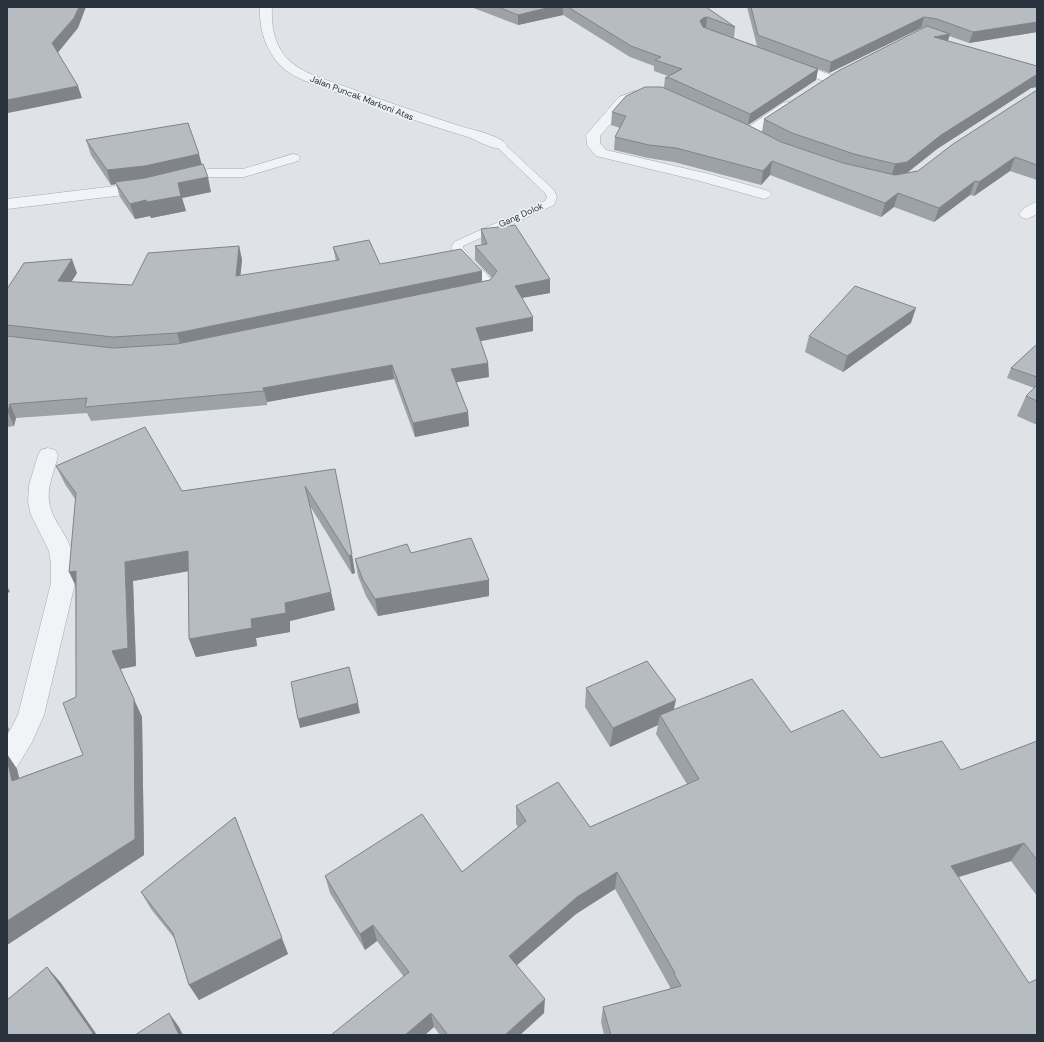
<svg xmlns="http://www.w3.org/2000/svg" width="1044" height="1042" viewBox="0 0 1044 1042" font-family="'DM Sans',sans-serif">
  <style>
    .lines { fill: none; stroke-linecap: round; stroke-linejoin: round }
    .service-casing { stroke: #a5aab1; stroke-width: 1 }
    .minor-casing { stroke: #a5aab1; stroke-width: 1 }
    .service { fill: #f1f3f6; fill-rule: evenodd }
    .minor { fill: #f1f3f6; fill-rule: evenodd }
    .wall { fill: #9da2a8; fill-rule: evenodd }
    .shaded-wall { fill: #808488 }
    .building { fill: #b7bcc3; stroke: #808488 }
    .labels { text-anchor: middle; stroke-width: 3.5; stroke-linejoin: round; paint-order: stroke }
    .far-street-label { font-size: 9px; fill: #29323d; stroke: #eef2f5 }
  </style>
  <rect width="100%" height="100%" fill="#dfe3e7"/>
  <g class="lines">
    <g class="service-casing">
      <path id="service" d="M500,142l3,1 51,47 3,7 -3,8 -91,41v2l33,37c-5,7 -12,12 -21,9l-2,-2 11,-7 -31,-35 -2,-2 3,-6 91,-41 2,-4 -2,-4 -48,-46 -2,-2z"/>
    </g>
    <g class="minor-casing">
      <path id="minor" d="M260,7h12c-1,17 2,36 13,49 14,17 39,23 59,30 39,15 79,28 119,41 11,3 38,9 44,18l-2,3c-12,3 -26,-7 -37,-11 -46,-14 -91,-29 -136,-46 -17,-7 -38,-12 -51,-25 -16,-16 -22,-38 -21,-59z
        M790,60l44,16 1,3 -1,3 -5,1 -43,-16 -2,-3 2,-3z
        M635,91l5,1 2,3 -2,3 -11,5 -29,33v7l6,7 103,24 60,17 3,3 -3,3 -5,2 -64,-18 -104,-25 -9,-11 -1,-10 33,-38z
        M788,102l5,1 2,3 -2,3 -39,27 -5,1 -5,-1 -2,-3 2,-3 39,-27z
        M293,154l5,1 2,3 -2,3 -54,16h-36l-59,15 -142,17v-10l142,-17 59,-13h35z
        M1037,202v12l-10,5 -6,-2 -2,-3c4,-6 11,-10 18,-12z
        M48,448l7,2 3,5c-3,15 -11,30 -9,46 2,17 15,30 21,45 5,12 5,25 5,37l-31,132 -12,27 -15,25 -10,4v-35l11,-21 33,-132v-19l-2,-13 -18,-36 -3,-13 1,-17 9,-30 3,-5z"/>
    </g>
    <use href="#service" class="service"/>
    <use href="#minor" class="minor"/>
  </g>
  <path class="wall" d="M471,7h235l29,20 -1,11 23,8 -10,-39h290v25l-68,11 -20,-7 -1,5 89,25v21l-6,1 -94,61 -30,24 11,-2 119,-81v90l-27,-9 -36,25 -4,-1 -36,27 -40,-15 -13,10 -111,-42 -9,10 -87,-23 -26,-4 -34,-8 1,-13 5,-9 -9,-3 1,-13 52,-25 1,-9 3,-2 -14,-5v-5l-24,-9 -67,-42 -45,10zM921,28h3l-160,91 -2,13 -14,-7 68,-45 2,-11 11,4z
    M86,140l115,24 10,28 -29,6 4,13 -35,7 -1,-2 -15,3 -15,-22 -4,-13 -5,1 -20,-30z
    M481,229l69,64 -28,5 11,33 -53,10 8,22 1,14 -33,5 12,30 1,14 -54,11 -21,-58 -127,23v3l-176,16 -4,-8 -71,5 -2,8 -7,1v-138l70,-16 -6,9 61,3 107,-39 3,14 -2,16 96,-15 -3,-14 47,17 102,18 8,-2 2,-2 -17,-18v-14l7,-1 -1,-2z
    M911,323l-68,49 -38,-20 4,-16z
    M1037,344v81l-20,-9 9,-20 8,-8 -27,-10 4,-10z
    M56,466l126,25 153,-22 20,104 -3,1 -42,-68 21,86 4,18 -45,11v11l-34,6 1,8 -61,11 -7,-18 -1,-68 -55,10 3,85 -16,3 22,48 2,138 -137,90v-191l10,15 2,9 64,-23 -7,-58 -1,-198 -10,-15z
    M411,553l78,43 -111,20 -12,-20 -8,-20 -3,-17z
    M586,688l88,22 117,22 90,26 80,12 76,-29v155l-26,-35 -53,16 79,158h-433l-3,-13 2,-15 67,-18v-2l-55,-98 -39,25 -59,51 27,48 -24,22h-80l-6,-8 -30,-50 -27,-36 -12,9 -35,-57 -5,-17 137,-4 56,-45 -2,-3v-18l74,21 97,-43 -31,-50 2,-9 -48,22 -25,-40z
    M235,817l53,137 -89,46 -10,-15 -14,-46 -24,-30 -10,-17z"/>
  <path class="shaded-wall" d="M79,7h7l-8,21 -22,27 -4,-12z
    M551,7h12v8l-45,10v-10z
    M707,17l-1,11 -7,4 1,-11 3,-3z
    M924,17l-3,11 -92,45 2,-11z
    M1037,22v10l-68,11 4,-11z
    M950,34l-4,13 -12,-10z
    M818,69l-2,11 -68,45 2,-11z
    M1036,75h1v12l-6,1 -94,61 -34,27 -12,1 4,-13 46,-29z
    M78,86l4,12 -74,15 -1,-3v-10z
    M199,154l4,15 -54,12 -34,1 1,2 -5,1 -4,-15z
    M1015,157l-5,14 -36,25 5,-14z
    M772,161l-2,14 -9,10 2,-14z
    M208,177l3,15 -29,6 4,13 -35,7 -1,-2 -15,3 -5,-15 48,-21z
    M975,181l-5,14 -36,27 5,-14z
    M898,193l-4,14 -13,10 4,-14z
    M239,246l3,14 -3,30 -3,-14z
    M72,259l5,14 -14,22 -5,-14z
    M482,271v14l-301,62 -4,-14z
    M550,279v14l-35,6v-13z
    M916,308l-5,15 -68,49 4,-16z
    M533,317v14l-57,11v-14z
    M488,363l1,14 -37,6 -1,-14z
    M392,365l2,14 -127,23 -3,-11 -1,-3z
    M10,404l6,14 -2,8 -6,-14z
    M468,412l1,14 -54,11 -2,-14z
    M188,551l7,19 -62,11 3,85 -16,3 22,48 2,138 -137,90v-24l128,-82 -23,-188 13,-89z
    M352,554l3,19 -3,1 -3,-18z
    M76,571l2,20 -9,-19z
    M489,580v16l-111,20 -3,-17z
    M7,586l3,6 -3,1z
    M331,592l4,18 -45,11v11l-34,6 1,8 -61,11 -7,-18 96,-36z
    M676,700l-4,18 -12,-3 -2,10 -48,22 3,-19z
    M358,703l2,10 -60,15 -2,-9z
    M7,723l2,7 -2,3z
    M7,754l10,15 7,29 -12,-17 -5,-22z
    M235,817l53,137 -89,46 -10,-15z
    M1024,843l-13,18 -72,22 12,-17z
    M617,872l-2,17 -39,25 -67,58v-16l68,-59z
    M373,925l4,16 -12,9 -5,-16z
    M47,967l14,16 36,52h-6z
    M545,999l-1,14 -24,22h-15z
    M169,1013l10,14 4,8h-4z
    M431,1013l3,14 -9,8h-20z"/>
  <path class="building" d="M7,7h72l-5,11 -22,25 26,43 -71,14z
    M498,7h53l-33,8z
    M568,7h138l29,20 -28,-10 -4,1 -3,3 3,6 115,42 -68,45 -80,-36h-5l17,-9 -27,-9 6,-3 -30,-11z
    M751,7h286v15l-64,10 -36,-13 -13,-2 -93,45 -73,-27z
    M927,26l23,8 -16,3 103,29v9h-1l-95,60 -34,27 -12,2 -41,-10 -62,-21 -28,-14 74,-48z
    M645,87h17l84,37 35,18 62,21 52,12 23,-4 35,-27 84,-54v75l-22,-8 -36,25 -4,-1 -36,27 -41,-15 -13,10 -113,-42 -9,10 -87,-23 -27,-3 -34,-8 11,-21 -14,-4 14,-16z
    M188,123l11,31 -54,12 -38,4 -21,-30z
    M203,164l5,13 -30,6 3,13 -34,6 -1,-2 -16,4 -15,-22 30,-4z
    M515,225l35,54 -35,7 18,31 -57,11 12,35 -37,6 17,43 -55,11 -21,-58 -129,23 1,3 -179,16 2,-9 -77,6 -2,8 -1,1v-77l106,12 64,-4 313,-64 7,-9 -22,-25 12,-2 -6,-15z
    M369,240l11,24 81,-15 21,22 -305,62 -64,4 -106,-12v-36l17,-26 48,-4 -14,22 74,4 16,-32 91,-7 -3,30 103,-16 -6,-13z
    M855,286l61,22 -69,48 -38,-20z
    M1037,344v33l-26,-9z
    M1037,385v16l-11,-5z
    M145,427l37,64 153,-22 17,85 -3,2 -44,-70 26,106 -46,11 1,10 -35,6 1,9 -63,11 -1,-88 -63,11 3,86 -16,3 22,48 1,140 -128,82v-162l5,22 71,-26 -20,-52 13,-6v-126l-7,1 7,-79 -20,-27z
    M471,538l18,42 -114,19 -12,-19 -8,-21 52,-15 4,9z
    M647,661l29,39 -63,28 -27,-40z
    M349,667l9,36 -60,16 -7,-37z
    M752,679l39,53 52,-22 38,48 61,-17 19,29 76,-29v119l-13,-17 -73,23 78,117 8,-4v56h-426l-8,-28 78,-21 -7,-12 1,-1 -58,-101 -40,25 -68,59 36,43 -40,36h-57l-17,-22 -26,22h-74l78,-63 -36,-47 -13,9 -35,-58 97,-62 40,58 64,-51 -10,-15 42,-24 32,45 109,-48 -39,-64z
    M235,817l47,121 -93,47 -16,-52 -32,-41z
    M47,967l46,66 -2,2h-84v-35z
    M169,1013l10,22h-44z"/>
  <g class="labels">
    <g class="far-street-label">
      <text transform="translate(362 98) rotate(21)" y="3">Jalan Puncak Markoni Atas</text>
      <text transform="translate(521 215) rotate(-24)" y="3">Gang Dolok</text>
    </g>
  </g>
  <rect width="1044" height="1042" fill="none" stroke="#29323d" stroke-width="16"/>
</svg>
